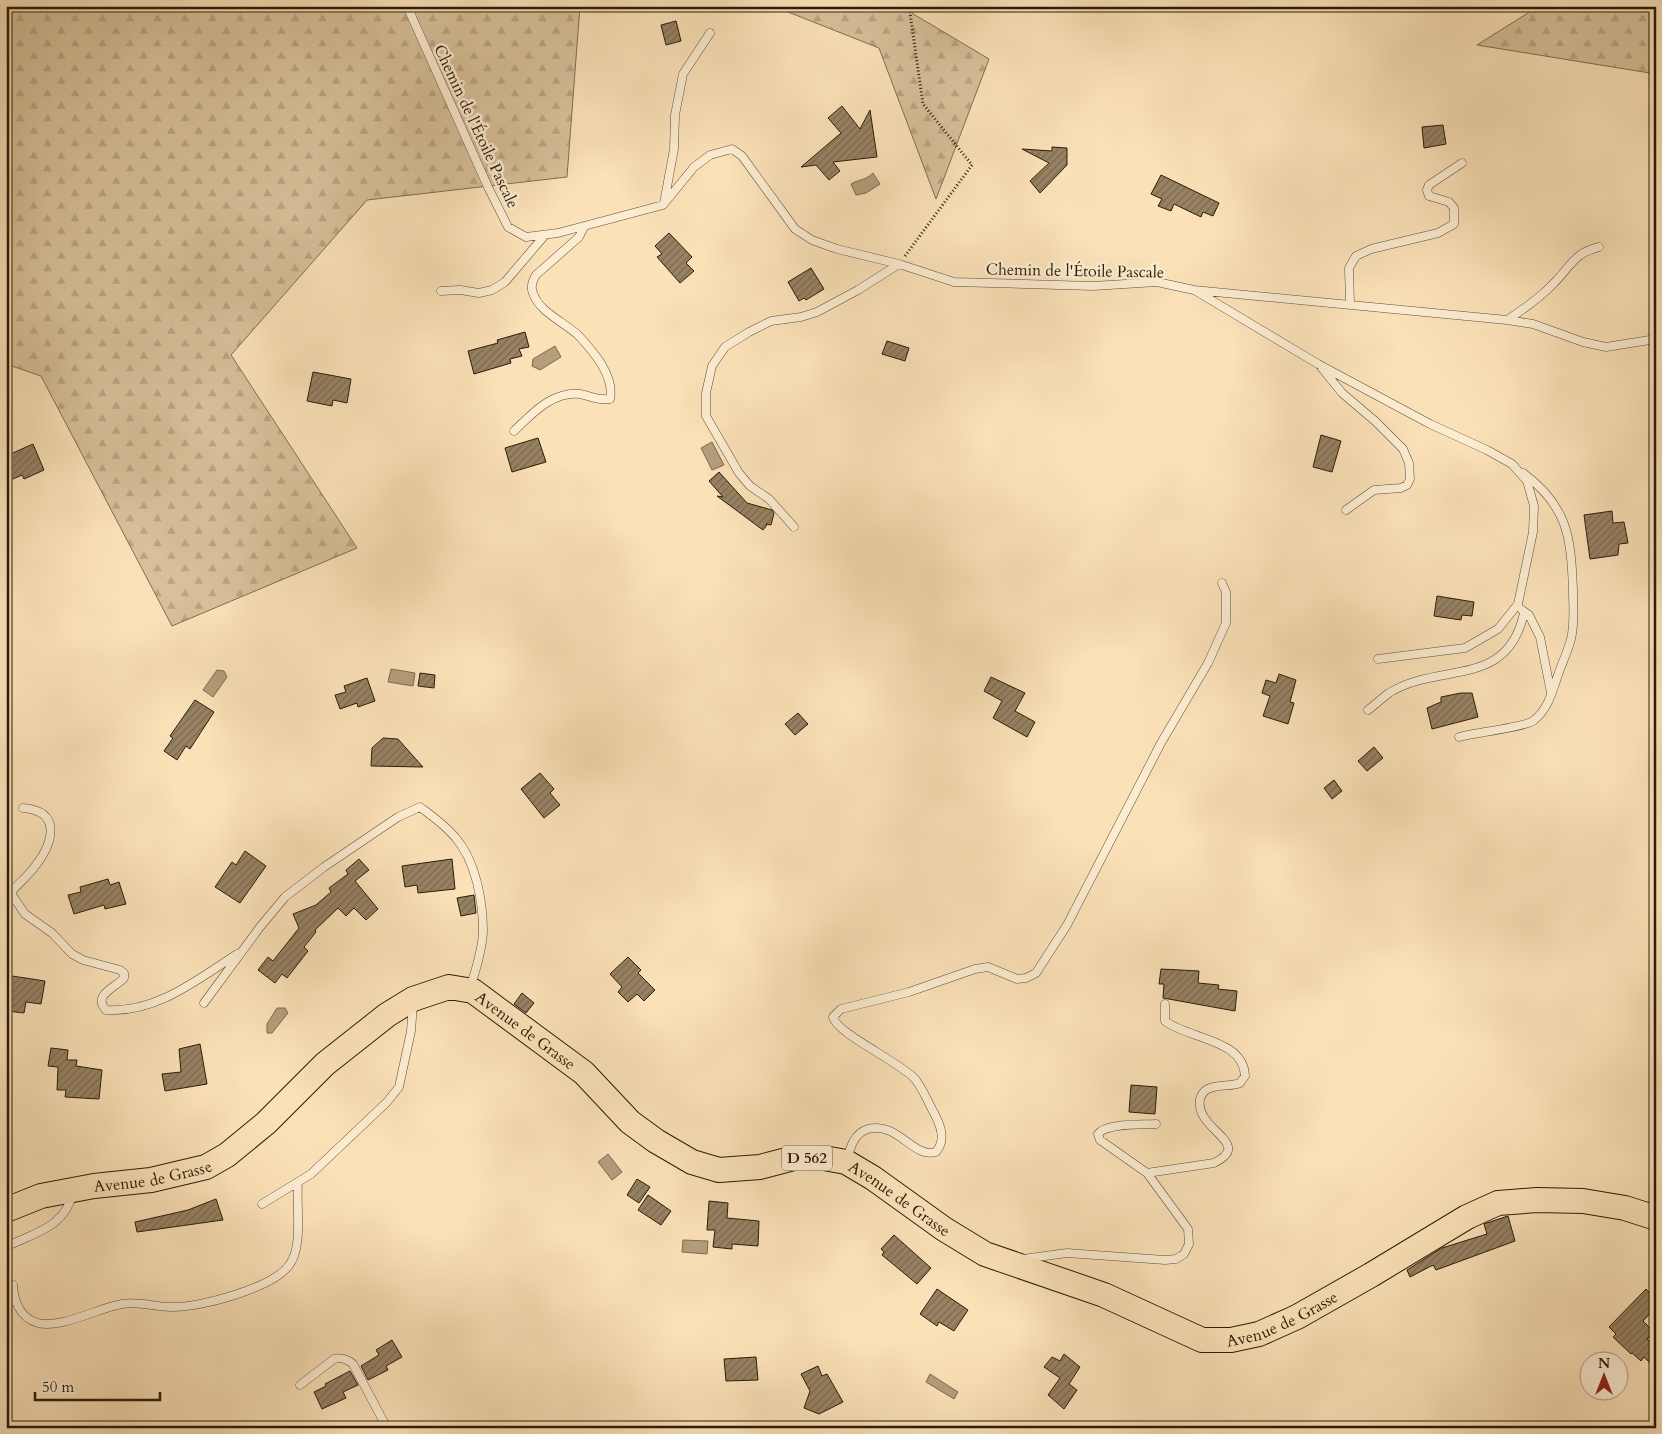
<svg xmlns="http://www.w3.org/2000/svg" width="1662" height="1434" viewBox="0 0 1662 1434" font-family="Cardo,serif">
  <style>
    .forest { fill: url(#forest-firs); stroke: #806e51 }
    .water { fill: #b49e7c; stroke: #7d6a4e }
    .building { fill: url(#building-hatch); stroke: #2a1c08 }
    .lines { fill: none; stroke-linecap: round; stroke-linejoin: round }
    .lane-casing { stroke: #5e4d34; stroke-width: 9 }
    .primary-casing { stroke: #2a1c08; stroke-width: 26 }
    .path { stroke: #2a1c08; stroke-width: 3; stroke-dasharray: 1 2.5; stroke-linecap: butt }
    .lane { stroke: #fcecd1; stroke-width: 8 }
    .primary { stroke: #fbe1b8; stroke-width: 24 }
    .labels { text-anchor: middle; stroke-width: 5; stroke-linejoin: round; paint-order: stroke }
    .shield { fill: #fcecd1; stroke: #695a44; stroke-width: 1 }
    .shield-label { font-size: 15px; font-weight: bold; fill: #2a1c08 }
    .street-label { font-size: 16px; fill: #2a1c08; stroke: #fcecd1 }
  </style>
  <defs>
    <pattern id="forest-firs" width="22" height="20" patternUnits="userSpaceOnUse" patternTransform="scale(1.25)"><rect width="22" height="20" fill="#d7c09a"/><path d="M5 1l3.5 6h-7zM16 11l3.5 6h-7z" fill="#b9a483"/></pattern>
    <pattern id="building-hatch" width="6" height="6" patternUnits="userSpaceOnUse" patternTransform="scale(1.25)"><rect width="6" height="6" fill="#978264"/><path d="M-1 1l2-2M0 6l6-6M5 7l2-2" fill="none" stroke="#7b6a50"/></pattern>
  </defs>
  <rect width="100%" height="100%" fill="#fbe1b8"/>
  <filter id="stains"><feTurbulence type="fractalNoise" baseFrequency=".004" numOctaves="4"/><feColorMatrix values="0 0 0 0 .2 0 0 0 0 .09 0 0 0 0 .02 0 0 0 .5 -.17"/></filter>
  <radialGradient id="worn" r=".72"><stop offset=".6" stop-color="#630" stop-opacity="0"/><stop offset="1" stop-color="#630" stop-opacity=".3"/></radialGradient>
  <path class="forest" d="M6,6h574l-13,171 -200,23 -136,155 126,193 -185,78 -131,-250 -35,-12z
    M773,6h127l89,53 -53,140 -57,-151z
    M1539,6h117v68l-179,-29z"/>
  <path class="water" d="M873,173l7,11 -14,9 -10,2 -5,-11c8,-5 14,-3 22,-11z
    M555,346l6,11 -21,13 -8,-4 1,-7z
    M712,442l12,23 -12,5 -11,-22z
    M391,669l24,4 -2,13 -25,-4z
    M217,670l7,1 3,6 -14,20 -10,-7z
    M277,1008h8l3,5 -16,20h-5v-9z
    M608,1154l14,18 -10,8 -14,-18z
    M683,1240l25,1 -1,13 -25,-2z
    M930,1374l28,18 -4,7 -28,-17z"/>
  <path class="building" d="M676,21l5,20 -15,4 -5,-20z
    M842,106l18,23 10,-19 7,47 -44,5 7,9 -11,9 -13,-15 -15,2 40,-34 -13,-15z
    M1443,125l3,19 -22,4 -2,-21z
    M1052,147l15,1v17l-27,28 -10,-12 19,-18 -27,-14 30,2z
    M1161,175l58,28 -6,13 -10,-4 -2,5 -27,-13 -3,7 -13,-5 4,-7 -11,-5z
    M669,233l23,24 -6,6 8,8 -14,12 -23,-26 5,-3 -7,-8z
    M811,268l13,21 -18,11 -2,-2 -5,3 -11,-19z
    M525,332l4,15 -10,2 3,7 -12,3 1,4 -37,11 -6,-23 30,-8 -1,-3z
    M887,341l22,7 -4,13 -23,-7z
    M313,372l38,7 -4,24 -14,-3 -1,6 -25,-5z
    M1321,435l20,6 -9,31 -19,-5z
    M538,438l8,24 -34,10 -7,-24z
    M33,444l11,26 -20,9 -2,-4 -16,7v-26z
    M719,472l28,31 25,7 2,3 -3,12 -5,-1 1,1 -4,5 -46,-34 6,1 -14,-16z
    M1612,511l1,12 11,-1 4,21 -9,1 -1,11 -28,4 -6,-44z
    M1437,596l37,6 -2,14 -10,-1 -1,5 -27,-4z
    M420,673l15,2 -1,13 -16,-2z
    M1279,674l17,6 -6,22 4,1 -6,21 -25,-8 7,-20 -8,-3 4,-13 10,3z
    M991,677l34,16 -10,18 20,11 -8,15 -34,-19 9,-17 -18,-10z
    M367,678l8,23 -17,6 -1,-4 -17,6 -5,-14 11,-3 -2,-6z
    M1461,693h11l6,24 -46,12 -5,-21 14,-6v-5z
    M195,700l19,12 -24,37 -4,-3 -9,14 -13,-9 9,-13 -3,-2z
    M798,713l10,11 -13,11 -10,-11z
    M383,738l15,1 25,28 -52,-1 1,-18z
    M1374,747l9,11 -16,13 -9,-10z
    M540,773l14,16 -4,4 10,12 -16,13 -23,-29z
    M1334,780l8,11 -10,8 -8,-11z
    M245,851l21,15 -26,37 -25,-16 17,-25 4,3z
    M359,859l10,11 -14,11 23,28 -12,11 -12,-12 -8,8 -8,-8 -23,22 1,2 -12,15 4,4 -21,27 -5,-4 -7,9 -17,-13 10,-13 5,4 26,-33 -6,-14 23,-9 15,-13 -2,-4 19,-14 -2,-4z
    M452,859l3,30 -37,4 -1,-8 -12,2 -3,-21z
    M108,879l2,6 9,-3 7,22 -21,5 -1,-4 -30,9 -6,-19 13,-3 -1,-5z
    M474,895l2,18 -15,3 -4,-18z
    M628,957l13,13 -3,3 17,17 -11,11 -7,-7 -9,8 -10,-10 4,-5 -12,-13z
    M1161,969l38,2 -1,12 21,2 -1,4 19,2 -2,20 -72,-13 1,-14h-5z
    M12,976l33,5 -4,23 -15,-2 -2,11 -17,-2z
    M522,993l12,10 -8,10 -12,-9z
    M200,1044l7,40 -42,7 -3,-17 19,-2 -2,-23z
    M51,1048l17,2 -1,10h10l-1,6 26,4 -3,29 -34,-2 1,-7h-9l1,-23 -10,-1z
    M1131,1085l26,2 -2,27 -26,-2z
    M637,1179l13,8 -11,16 -12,-8z
    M648,1195l23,16 -10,14 -23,-15z
    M216,1199l7,21 -86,12 -2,-10 53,-12z
    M709,1201l19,2 -1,15 32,3 -1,25 -26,-2v5l-19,-2 2,-17h-8z
    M1508,1216l7,25 -79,29 -3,-5 -23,12 -3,-7 35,-22 45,-14 -3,-10z
    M894,1235l37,33 -14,16 -35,-29 2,-3 -3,-3z
    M937,1289l31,21 -14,21 -15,-9 -2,4 -17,-12z
    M1646,1289l10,10v8l-13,14 11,11 -7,7 9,9v21l-12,-12 -3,4 -9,-8 -1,1 -18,-17 3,-3 -7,-7z
    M392,1340l10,17 -16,9 2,4 -20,10 -7,-14 18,-11 -3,-5z
    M1064,1354l16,13 -11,17 8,6 -13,19 -16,-14 12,-17 -16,-11 8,-10 8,4z
    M756,1357l2,23 -32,1 -2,-22z
    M818,1366l4,10 5,-2 16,28 -24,12 -15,-6 6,-17 -9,-17z
    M350,1371l8,14 -15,7 3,6 -24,11 -8,-17 12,-6 -1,-2z"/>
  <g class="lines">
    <g class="lane-casing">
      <path id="lane" d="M407,6l81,181 20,40 18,10 32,-4 105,-28 31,-38 16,-12 22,-6 10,7 53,73 17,11 25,9 62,15 55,18 139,4 64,-4 37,8 313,30 26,4 50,18 23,5 50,-8
        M664,203l10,-54 1,-34 8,-41 27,-41
        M441,291l19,-1 19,3 13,-3 13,-8 40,-47
        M1196,291l122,73 112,60 57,26 25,14 15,17 7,25 -1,26 -15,72 -20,25 -33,19 -87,11
        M1350,304l-1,-36 7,-12 15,-7 67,-16 16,-9v-16l-5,-6 -20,-6 -2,-6 2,-5 33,-22
        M1507,320c17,-11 33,-22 47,-37 17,-17 20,-30 45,-36
        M1321,367l21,26 33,28 28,28 6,14 1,16 -3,6 -6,3 -27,2 -28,20
        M514,431c18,-17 38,-40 66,-37 11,2 18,7 30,5 5,-23 -17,-48 -32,-64 -14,-13 -39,-23 -45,-42 -3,-6 0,-13 3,-18l43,-38 5,-10
        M794,527l-25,-28 -19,-13 -11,-13 -33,-57v-23l6,-27 13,-19 24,-15 22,-11 30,-4 16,-5 41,-22 41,-26
        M1522,610l7,5 11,22 11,56
        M1368,710c7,-5 14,-12 21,-17 51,-32 118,-3 135,-80
        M1459,737c14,-4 66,-10 74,-16 15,-11 19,-29 25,-46 4,-12 10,-24 13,-36 4,-16 2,-33 2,-49 -2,-52 -5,-84 -50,-117
        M23,808c38,3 31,33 13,57 -7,10 -16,17 -24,26v4l13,19 27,19 20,21 11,6 37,10 4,3v5c-9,10 -32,17 -18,32 50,3 91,-30 131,-56
        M204,1003l56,-76 25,-30 39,-30 74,-50 22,-10c12,9 25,18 35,30 21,24 28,64 28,95 -1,19 -7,38 -13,56
        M847,1160c3,-12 7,-27 21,-31 30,-8 45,30 68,23 10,-12 5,-26 -2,-39 -6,-11 -11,-24 -19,-34 -15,-17 -79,-46 -82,-62l8,-8 68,-17 66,-23 13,-2 29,12 9,-1 10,-5 31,-48 94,-182 47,-80 18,-40v-31l-4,-9
        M1147,1173l67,-10c41,-20 -20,-33 -14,-64 1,-3 3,-7 6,-9 9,-6 24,-3 34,-7l5,-7c-1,-37 -57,-37 -80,-55v-17
        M262,1204l49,-30 76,-72 12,-15 12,-56 2,-27
        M6,1247c27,-14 58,-19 66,-52
        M1023,1259l44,-6 98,7 11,-1 8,-5 5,-10 -1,-15 -41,-56 -47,-33 -2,-6c8,-11 44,-9 58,-10
        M13,1285c1,16 7,33 25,38 23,6 60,-15 84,-19 16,-3 33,3 49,3 28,1 103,-19 119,-43 13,-18 6,-58 8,-81
        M300,1385l34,-26c8,-2 13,0 19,5l34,64"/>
    </g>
    <g class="primary-casing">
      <g id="primary">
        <path id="s1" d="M6,1210l35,-14 53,-10 57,-6 55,-13 21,-12 39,-32 59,-59 62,-49 26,-16 36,-12 24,4 111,82 46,49 26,19 36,21 27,8 41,-3 34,-9h30l22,4 27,16 71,51 41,25 119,41 98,45h29l28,-6 38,-17 74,-42 96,-58 31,-14 39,-3 46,1 42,7 31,10"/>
      </g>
    </g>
    <path class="path" d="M905,256l67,-91 -49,-61 -14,-98"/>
    <use href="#lane" class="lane"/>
    <use href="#primary" class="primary"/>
  </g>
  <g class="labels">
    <rect class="shield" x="782" y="1145.5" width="50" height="25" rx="4"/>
    <g class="shield-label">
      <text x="807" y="1163">D 562</text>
    </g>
    <g class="street-label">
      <text transform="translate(477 126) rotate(65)" y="6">Chemin de l'Étoile Pascale</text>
      <text transform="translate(1075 270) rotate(1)" y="6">Chemin de l'Étoile Pascale</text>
      <text dy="6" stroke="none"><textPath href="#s1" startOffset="601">Avenue de Grasse</textPath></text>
      <text dy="6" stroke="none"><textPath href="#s1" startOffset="151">Avenue de Grasse</textPath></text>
      <text dy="6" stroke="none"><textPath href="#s1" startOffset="1036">Avenue de Grasse</textPath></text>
      <text dy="6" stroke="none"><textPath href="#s1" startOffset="1456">Avenue de Grasse</textPath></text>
    </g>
  </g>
  <rect width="1662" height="1434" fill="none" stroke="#fbe1b8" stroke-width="25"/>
  <rect x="8" y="8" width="1647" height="1419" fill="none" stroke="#2a1c08" stroke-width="2.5"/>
  <rect x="12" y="12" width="1637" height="1409" fill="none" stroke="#2a1c08"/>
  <g transform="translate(1604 1376)"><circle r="24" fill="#fcecd1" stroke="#a89981"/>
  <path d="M0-4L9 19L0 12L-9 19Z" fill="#8f2418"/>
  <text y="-8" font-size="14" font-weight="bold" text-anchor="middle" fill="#2a1c08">N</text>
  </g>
  <path d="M35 1392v8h125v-8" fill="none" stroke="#2a1c08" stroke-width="2.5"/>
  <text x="42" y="1392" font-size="15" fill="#2a1c08" stroke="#fcecd1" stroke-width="4" paint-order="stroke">50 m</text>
  <rect width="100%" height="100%" filter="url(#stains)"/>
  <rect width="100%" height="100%" fill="url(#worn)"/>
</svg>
